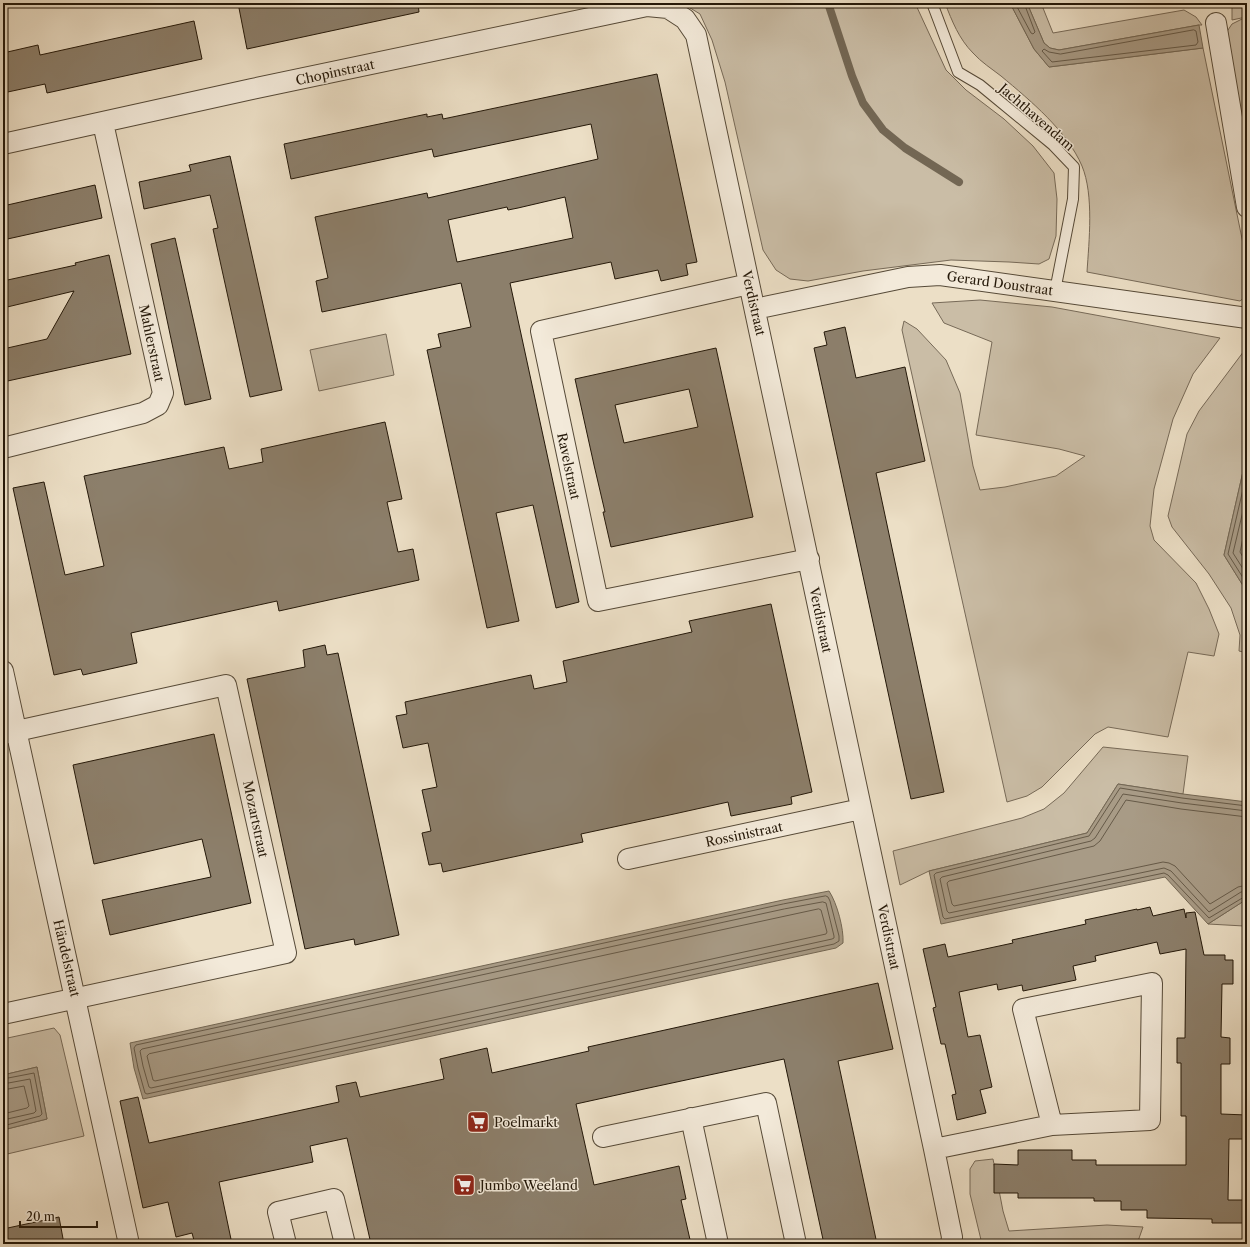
<svg xmlns="http://www.w3.org/2000/svg" width="1250" height="1247" viewBox="0 0 1250 1247" font-family="'Libre Caslon Text',serif">
  <style>
    .green { fill: #cabda6; stroke: #776a58 }
    .water { fill: #a89b86; stroke: #736754 }
    .lines { fill: none; stroke-linecap: round; stroke-linejoin: round }
    .shore { stroke: #665a48; stroke-width: 1 }
    .stream { stroke: #736754; stroke-width: 8 }
    .building { fill: #8c7f6b; stroke: #241809; fill-rule: evenodd }
    .lane-casing { stroke: #564a38; stroke-width: 12 }
    .street-casing { stroke: #564a38; stroke-width: 22 }
    .lane { stroke: #f3eada; stroke-width: 10 }
    .street { stroke: #f3eada; stroke-width: 20 }
    .labels { text-anchor: middle; stroke-width: 3; stroke-linejoin: round; paint-order: stroke }
    .street-label { font-size: 13px; fill: #241809; stroke: #f3eada }
    .poi-label { font-size: 13px; fill: #241809; stroke: #f3eada; text-anchor: start }
  </style>
  <rect width="100%" height="100%" fill="#ecdfc6"/>
  <filter id="stains"><feTurbulence type="fractalNoise" baseFrequency=".005" numOctaves="4"/><feColorMatrix values="0 0 0 0 .2 0 0 0 0 .09 0 0 0 0 .02 0 0 0 .5 -.17"/></filter>
  <radialGradient id="worn" r=".72"><stop offset=".6" stop-color="#630" stop-opacity="0"/><stop offset="1" stop-color="#630" stop-opacity=".3"/></radialGradient>
  <path class="green" d="M682,3h233l31,67 20,20 38,29 29,27 21,27 3,26 -1,37 -7,23 -10,5 -30,-2 -58,-2 -88,11 -55,10 -18,-2 -14,-9 -13,-20 -38,-168 -13,-42 -12,-26z
    M945,3h65l24,46 15,18 154,-19 44,215v28l-2,6 -5,4 -153,-29c2,-31 7,-77 -5,-106 -15,-35 -51,-65 -81,-90 -9,-7 -20,-14 -28,-23 -14,-14 -21,-32 -28,-50z
    M1027,3h14l12,30 131,-23 12,7 6,8h-3l-140,25 -9,-2 -6,-5z
    M1235,3h12v157l-23,-124 8,-12 14,-7 -14,3v-14z
    M980,300l72,7 168,31 -27,36 -20,45 -19,70 -4,37 4,14 42,43 13,26 10,25 -5,22 -26,-4 -20,85 -60,-10 -13,7 -53,53 -15,9 -20,6 -105,-472 2,-9 13,8 29,31 14,33 13,73 7,24 25,-3 51,-11 29,-20 -26,-7 -83,-14 16,-93 -48,-19 -12,-20z
    M386,334l8,41 -75,16 -9,-41z
    M1247,347v107l-23,101 23,37v61l-8,-2 1,-16 -9,-27 -22,-34 -37,-47 -4,-11 19,-82 12,-23z
    M1103,747l85,9 -5,38 -65,-10 -31,49 -158,38 -29,14 -7,-34 129,-33 22,-9 20,-16z
    M1247,899v37l-2,-2 -1,-8 -36,-2z
    M54,1028l6,7 24,101 -81,19v-25l44,-11 -10,-52 -34,8v-36z
    M993,1159l10,52 6,20 98,-6 36,2 -6,17h-155l-12,-50v-25l5,-8z"/>
  <path class="water" d="M1010,3h17l17,40 6,5 9,2 140,-25 4,23 -154,19 -15,-18z
    M1247,454v138l-23,-37z
    M1118,784l65,10 64,8v97l-39,25 -43,-47 -224,47 -12,-53 158,-38z
    M829,891c8,12 15,38 14,52l-7,5 -693,151 -9,-31 -4,-25 653,-143z
    M37,1067l10,52 -44,11v-55z"/>
  <g class="lines">
    <path class="shore" d="M1015,3l16,30 2,1 2,-2 -11,-29
      M1194,30l2,1 2,11 -2,3 -144,17 -10,-11 2,-2 5,3 11,2z
      M1247,472l-19,82 19,30
      M1247,494l-14,59 14,22
      M1247,520l-7,32 7,12
      M1247,806l-65,-8 -62,-10 -31,48 -153,37 -2,2 9,42 2,2 219,-46 4,2 41,43 35,-21 3,-1
      M1247,811l-65,-8 -59,-9 -28,44 -4,3 -149,36 -2,2 7,32 2,2 215,-45 7,3 38,41 32,-20 6,-1
      M1247,817l-66,-8 -55,-9 -26,41 -6,5 -145,35 -2,2 5,21 2,2 209,-44 6,1 6,3 35,38 28,-17 9,-2
      M826,896l2,1 2,4 9,35v5l-5,3 -687,150 -2,-1 -7,-25 -4,-20 2,-3 647,-141z
      M823,902l3,1 8,33v2l-2,1 -681,149 -2,-1 -6,-21 -3,-15 2,-2 642,-140z
      M819,909l2,1 6,22 -1,2 -671,147 -2,-1 -6,-24 2,-2z
      M3,1079l31,-6 8,41 -2,2 -37,10
      M3,1084l27,-5 6,32 -2,2 -31,7
      M3,1090l21,-4 5,20 -2,2 -24,6"/>
    <path class="stream" d="M828,3l24,73 11,27 20,27 22,18 54,34"/>
  </g>
  <path class="building" d="M238,3h180l1,9 -172,37z
    M194,21l8,38 -155,34 -2,-9 -42,9v-40l35,-8 2,10z
    M657,74l40,188 -11,2 2,11 -27,6 -3,-11 -43,9 -4,-17 -101,21 69,319 -23,6 -23,-103 -37,8 23,108 -32,7 -60,-278 14,-3 -3,-13 33,-7 -10,-44 -139,29 -6,-31 12,-3 -13,-61 112,-24 1,5 170,-39 -7,-35 -157,33 -2,-8 -141,30 -7,-35 143,-30v3l15,-3 1,5zM565,197l8,41 -116,24 -9,-42 59,-13 1,3 10,-2z
    M230,156l52,234 -32,7 -37,-168 5,-1 -8,-33 -66,14 -5,-27 52,-11 -2,-6z
    M95,185l7,33 -99,22v-34z
    M175,238l36,161 -26,6 -34,-161z
    M109,255l22,99 -128,28v-33l44,-10 27,-48 -71,17v-27l73,-16 -1,-2z
    M845,327l11,51 49,-11 20,94 -49,12 68,319 -33,7 -97,-451 13,-3 -3,-13z
    M716,348l37,169 -142,30 -8,-35h2l-11,-47 -19,-86zM689,389l9,38 -74,16 -9,-38z
    M385,422l17,77 -15,3 11,50 15,-3 6,31 -140,31 -2,-10 -146,32 6,30 -54,12 -2,-6 -27,6 -41,-187 31,-6 21,93 39,-9 -20,-90 140,-29 5,22 34,-7 -2,-13z
    M771,604l41,188 -21,5 1,7 -61,12 -3,-14 -54,12 -93,20 2,8 -140,30 -2,-9 -12,2 -7,-32 9,-2 -9,-41 15,-3 -9,-44 -25,5 -7,-32 11,-2 -2,-12 126,-27 3,14 33,-7 -4,-21 129,-29 -3,-11z
    M325,645l2,10 11,-2 61,282 -44,10 -1,-6 -49,10 -58,-270 58,-12 -2,-17z
    M214,734l37,169 -141,32 -8,-35 109,-23 -9,-38 -108,25 -21,-99z
    M1150,907l3,9 31,-7 2,9v-5l9,-1 9,43h21v5h8v24h-11l-1,53 9,1v26h-9v50l26,1v24h-18l-1,61h17v23h-33v-4l-65,-1v-8h-26v-9h-27v-3h-76v-5h-24v-29l24,1v-15h54v10h24v5h90v-49h-5v-53h-4v-25h8l1,-89 -26,5 -3,-12 -62,14 1,5 -23,5 3,14 -53,11 -1,-6 -24,5 -1,-6 -38,8 9,45 12,-2 12,52 -12,3 6,23 -29,7 -5,-25 4,-1 -11,-50h-4l-8,-36 3,-1 -13,-58 22,-5 3,13 65,-14 -1,-3 74,-16 -1,-4 52,-11v1z
    M878,983l15,66 -55,12 39,183h-53l-40,-185 -140,30 -68,15 18,81 85,-19 7,33 -5,1 10,44h-320l-24,-106 -37,8 3,16 -94,20 13,62h-37l-3,-11 -16,4 -8,-35 -25,6 -23,-107 18,-4 11,46 190,-41 -3,-16 20,-4 4,15 84,-18 -4,-20 47,-11 5,25 97,-22 -1,-4z
    M59,1217l5,27h-61v-15z"/>
  <g class="lines">
    <g class="lane-casing">
      <path id="lane" d="M932,3l26,69 22,13 73,60 21,22 -1,32 -18,92"/>
    </g>
    <g class="street-casing">
      <path id="street" d="M1216,23l31,184
        M3,144l249,-55 395,-83 21,2 17,11 11,16 238,1114 18,88 -1,7
        M749,284l-208,47 57,270 211,-42
        M755,309l153,-32 32,-2 307,43
        M3,448l140,-35 15,-8 5,-12 -60,-270
        M3,671l126,573
        M3,734l223,-49 60,268 -283,61
        M628,859l233,-50
        M691,1118l27,126
        M603,1137l163,-34 30,141
        M934,1149l118,-24 98,-5 2,-137 -129,26 29,116
        M286,1244l-8,-32 56,-13 11,45"/>
    </g>
    <use href="#lane" class="lane"/>
    <use href="#street" class="street"/>
  </g>
  <defs>
    <g id="supermarket-square" transform="scale(1.15)"><rect x="-9" y="-9" width="18" height="18" rx="4" fill="#8f2418" stroke="#f3eada"/><path d="M-6-5.5h2.5l.6 2H6L4.5 2H-2.5L-4.4-4H-6ZM-1.5 3.2a1.3 1.3 0 1 0 .1 0ZM3 3.2a1.3 1.3 0 1 0 .1 0Z" fill="#fff"/></g>
  </defs>
  <g fill-rule="evenodd">
    <use href="#supermarket-square" x="478" y="1122"/>
    <use href="#supermarket-square" x="464" y="1185"/>
  </g>
  <g class="labels">
    <g class="street-label">
      <text transform="translate(335 72) rotate(-12)" y="5">Chopinstraat</text>
      <text transform="translate(1037 117) rotate(41)" y="5">Jachthavendam</text>
      <text transform="translate(1000 283) rotate(8)" y="5">Gerard Doustraat</text>
      <text transform="translate(754 303) rotate(77)" y="5">Verdistraat</text>
      <text transform="translate(152 343) rotate(78)" y="5">Mahlerstraat</text>
      <text transform="translate(569 466) rotate(78)" y="5">Ravelstraat</text>
      <text transform="translate(821 620) rotate(78)" y="5">Verdistraat</text>
      <text transform="translate(256 819) rotate(78)" y="5">Mozartstraat</text>
      <text transform="translate(744 834) rotate(-12)" y="5">Rossinistraat</text>
      <text transform="translate(889 937) rotate(78)" y="5">Verdistraat</text>
      <text transform="translate(67 958) rotate(77)" y="5">Händelstraat</text>
    </g>
    <g class="poi-label">
      <text x="494" y="1127">Poelmarkt</text>
      <text x="480" y="1190">Jumbo Weeland</text>
    </g>
  </g>
  <rect width="1250" height="1247" fill="none" stroke="#ecdfc6" stroke-width="16"/>
  <rect x="4" y="4" width="1242" height="1239" fill="none" stroke="#241809" stroke-width="2"/>
  <rect x="8" y="8" width="1234" height="1231" fill="none" stroke="#241809"/>
  <path d="M20 1221v6h77v-6" fill="none" stroke="#241809" stroke-width="2"/>
  <text x="26" y="1221" font-size="12" fill="#241809" stroke="#f3eada" stroke-width="3" paint-order="stroke">20 m</text>
  <rect width="100%" height="100%" filter="url(#stains)"/>
  <rect width="100%" height="100%" fill="url(#worn)"/>
</svg>
